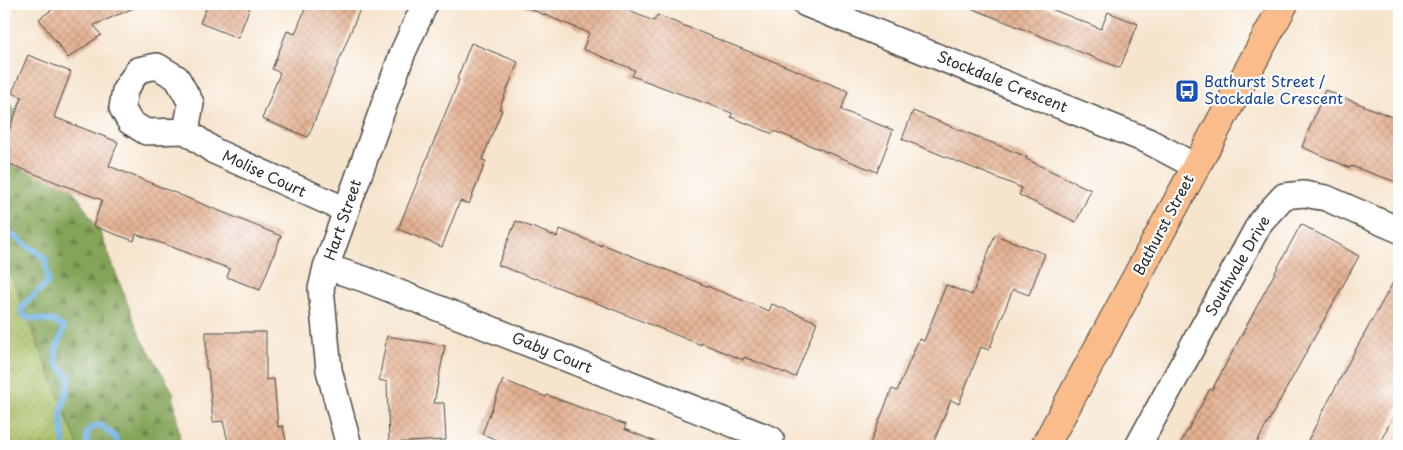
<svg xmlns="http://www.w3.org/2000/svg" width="1403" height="450" viewBox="0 0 1403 450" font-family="'Playpen Sans',sans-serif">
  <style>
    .forest { fill: url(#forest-firs); stroke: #586842 }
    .park { fill: url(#park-dots); stroke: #687446 }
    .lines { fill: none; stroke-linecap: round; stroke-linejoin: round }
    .stream { stroke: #70b1e4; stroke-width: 6 }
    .building { fill: url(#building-cross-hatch) }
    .minor-casing { stroke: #494743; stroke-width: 28 }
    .major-casing { stroke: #494743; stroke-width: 30 }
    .minor { stroke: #fff; stroke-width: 25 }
    .major { stroke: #f9bc8a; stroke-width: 28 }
    .labels { text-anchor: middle; stroke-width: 4.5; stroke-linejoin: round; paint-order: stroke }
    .street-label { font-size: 15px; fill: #2b2b2b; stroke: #fff }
    .transit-label { font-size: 15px; fill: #164399; stroke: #fff; text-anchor: start }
  </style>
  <defs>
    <pattern id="forest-firs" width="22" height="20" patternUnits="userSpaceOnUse" patternTransform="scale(1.25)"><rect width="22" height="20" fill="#84a458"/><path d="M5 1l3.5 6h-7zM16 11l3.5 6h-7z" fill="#6c8649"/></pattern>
    <pattern id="park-dots" width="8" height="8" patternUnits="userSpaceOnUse" patternTransform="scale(1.25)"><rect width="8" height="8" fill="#a6bd62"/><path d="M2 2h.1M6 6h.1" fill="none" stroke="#879a51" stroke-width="1.8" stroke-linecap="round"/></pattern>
    <pattern id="building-cross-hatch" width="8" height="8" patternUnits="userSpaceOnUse" patternTransform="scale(1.25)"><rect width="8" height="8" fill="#e4b192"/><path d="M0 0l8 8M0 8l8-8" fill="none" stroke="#c4987e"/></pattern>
  </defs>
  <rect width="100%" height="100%" fill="#fff"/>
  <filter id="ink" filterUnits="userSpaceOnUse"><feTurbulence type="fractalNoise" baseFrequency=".02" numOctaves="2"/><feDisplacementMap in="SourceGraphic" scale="10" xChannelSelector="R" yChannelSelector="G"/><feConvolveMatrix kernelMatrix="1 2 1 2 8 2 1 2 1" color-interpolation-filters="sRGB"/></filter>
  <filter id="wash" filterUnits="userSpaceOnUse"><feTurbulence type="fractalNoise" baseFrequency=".0096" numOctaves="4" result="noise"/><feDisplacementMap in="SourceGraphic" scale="20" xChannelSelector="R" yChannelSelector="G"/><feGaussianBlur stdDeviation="1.12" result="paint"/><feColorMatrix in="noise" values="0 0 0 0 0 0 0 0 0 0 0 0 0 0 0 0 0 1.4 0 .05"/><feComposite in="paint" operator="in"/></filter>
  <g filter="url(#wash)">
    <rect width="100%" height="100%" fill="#f6e4cd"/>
    <path class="forest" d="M4,95l75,104 21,33 40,104 33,56 8,54h-103l-74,-188z"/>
    <path class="park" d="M4,258l74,188h-74z"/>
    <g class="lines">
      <path class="stream" d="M4,232l10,4 31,22 3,24 -26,25v7l6,4 26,3 10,7 -8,22v13l14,15 -9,36 3,32
        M87,446v-13l6,-6 8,-2 15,13 2,8"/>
    </g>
    <g id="blocks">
      <path class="building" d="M60,4h83l-49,21 7,10 -33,23 -29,-39z
        M208,4h43l-13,34 -38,-15z
        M307,4h55l-54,133 -46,-18 18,-46 -8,-4 15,-38 8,3z
        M518,4h93l43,17 3,-6 191,76 -7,19 52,20 -16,42 -103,-41 -1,3 -42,-17 1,-4 -100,-37 3,-6 -52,-21 6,-16z
        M961,4h78l62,25 7,-17 30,12 -18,44z
        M471,43l47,19 -19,47 3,1 -20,50 4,1 -17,43 -9,-3 -18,46 -44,-18 61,-149 -2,-1z
        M28,55l43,17 -17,45 64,25 -9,24 172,70 -21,54 -33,-13 3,-8 -50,-19 -44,-16 -2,7 -41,-15 9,-26 -98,-38v-19l18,-46 -10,-4z
        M1325,90l74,30v63l-48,-17 -1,2 -48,-21z
        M913,111l114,46 -1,2 65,31 -15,32 -57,-27 3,-7 -120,-49z
        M516,221l41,16 3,-8 42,17v-2l167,67 3,-7 45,18 -22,55 -51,-20 -1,3 -42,-17v2l-166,-67v1l-37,-14z
        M1301,224l58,32 -104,190h-76l31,-57 2,1z
        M995,235l50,19 -16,41 -16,-6 -24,61 -8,-3 -22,57 -8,-4 -19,46h-63l23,-57 5,2 22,-52 5,2 22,-56 26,10z
        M1399,272v133l-21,41h-73l47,-90z
        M206,332h60v48l8,-1 4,48 5,-1 4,20h-58l-6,-25 -10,1 -5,-53h-2z
        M387,336l58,10 -11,57h10l2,37 -57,3 -2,-61 -8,-2z
        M503,380l43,17 1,-2 79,30 -2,4 42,17h-153l-31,-12z"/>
    </g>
  </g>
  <g filter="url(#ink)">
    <use href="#blocks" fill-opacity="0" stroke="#494743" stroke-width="1"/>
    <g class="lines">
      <g class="minor-casing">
        <path id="minor" d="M806,4l342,137 47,25
          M186,131l-40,1 -16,-10 -8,-14 3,-18 13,-20 19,-4 20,12 14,25 -5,28 28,20 132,59
          M326,267l38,12 407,160 -3,7
          M349,446l-20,-76 -8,-81 5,-22 77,-215 22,-48
          M1138,446l123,-225 23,-25 20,-2 22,4 73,32"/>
      </g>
      <g class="major-casing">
        <path id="major" d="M1045,446l239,-442"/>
      </g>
      <use href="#minor" class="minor"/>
      <use href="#major" class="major"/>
    </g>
  </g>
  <defs>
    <g id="bus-square" transform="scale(1.25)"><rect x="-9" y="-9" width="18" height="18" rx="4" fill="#1a4fb4" stroke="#fff"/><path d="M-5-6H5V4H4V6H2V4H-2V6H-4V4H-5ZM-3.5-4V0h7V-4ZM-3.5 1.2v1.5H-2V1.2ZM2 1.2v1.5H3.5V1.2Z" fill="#fff"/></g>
  </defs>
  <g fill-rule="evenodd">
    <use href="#bus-square" x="1187" y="91"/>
  </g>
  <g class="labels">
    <g class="street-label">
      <text transform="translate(1002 82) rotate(22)" y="5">Stockdale Crescent</text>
      <text transform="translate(264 174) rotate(25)" y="5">Molise Court</text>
      <text transform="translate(343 220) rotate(-71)" y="5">Hart Street</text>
      <text transform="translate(1164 225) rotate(-62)" y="5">Bathurst Street</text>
      <text transform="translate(1238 266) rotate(-60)" y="5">Southvale Drive</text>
      <text transform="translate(552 353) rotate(22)" y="5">Gaby Court</text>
    </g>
    <g class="transit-label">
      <text x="1204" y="87">Bathurst Street /<tspan x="1204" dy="17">Stockdale Crescent</tspan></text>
    </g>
  </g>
  <rect width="1403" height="450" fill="none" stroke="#fff" stroke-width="20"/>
</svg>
